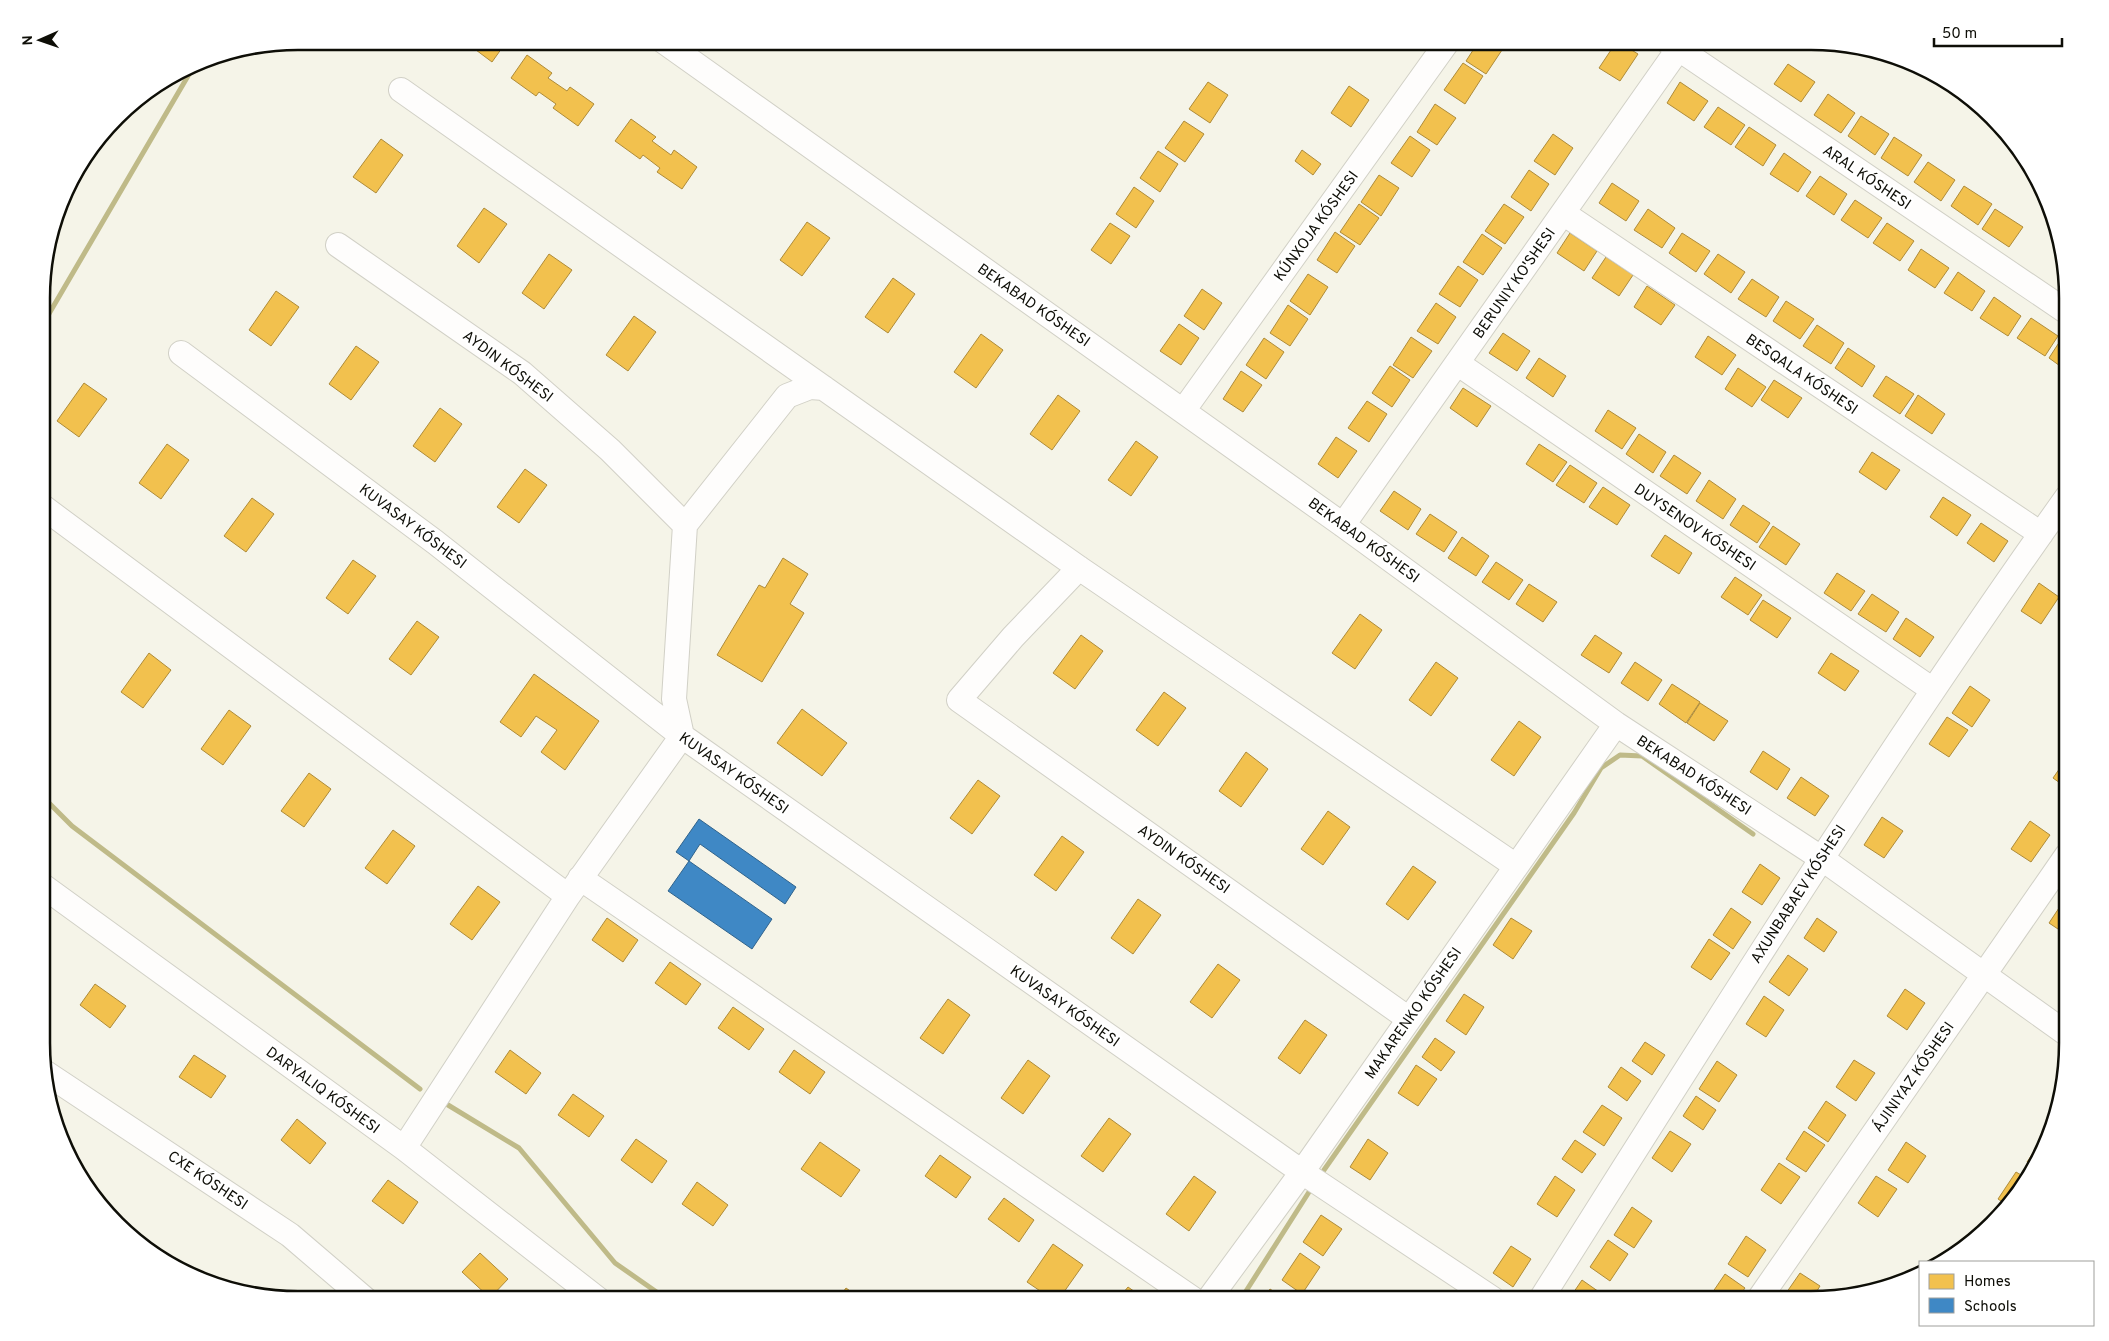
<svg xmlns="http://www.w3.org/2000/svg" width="2109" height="1341" viewBox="0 0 2109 1341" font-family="Overpass,sans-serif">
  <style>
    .homes { fill: #f2c14e; stroke: #ae8b39 }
    .schools { fill: #3f88c5; stroke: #30638c }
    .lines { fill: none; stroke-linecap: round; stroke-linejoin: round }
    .stream { stroke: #bfba88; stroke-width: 5 }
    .minor-casing { stroke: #d1d0c6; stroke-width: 26 }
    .minor { stroke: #fefdfc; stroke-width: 24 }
    .labels { text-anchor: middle; stroke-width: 5; stroke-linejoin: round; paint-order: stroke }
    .street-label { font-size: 15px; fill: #0e0e07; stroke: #fff }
    .rim { fill: none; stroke: #0e0e07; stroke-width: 2.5 }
  </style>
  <rect width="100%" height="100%" fill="#f5f4e8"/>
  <path class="homes" d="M470,41h37l-15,21 -24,-18z
    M1479,41h17l8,6 -18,27 -20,-13z
    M1617,41l21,13 -18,27 -21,-13z
    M527,55l25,18 -4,5 19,13 3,-4 24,17 -16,22 -25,-18 3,-4 -17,-12 -3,4 -25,-18z
    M1463,63l20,13 -18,28 -21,-14z
    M1788,64l27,18 -14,20 -27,-18z
    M1208,82l20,13 -18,28 -21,-14z
    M1680,82l28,19 -14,20 -27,-18z
    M1349,86l20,14 -18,27 -20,-14z
    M1828,94l27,19 -14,20 -27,-18z
    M1435,104l21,14 -19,27 -20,-13z
    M1718,107l27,18 -14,20 -27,-18z
    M1861,116l28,18 -14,21 -27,-19z
    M631,119l25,18 -4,4 19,14 3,-5 23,17 -15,22 -25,-17 3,-4 -17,-13 -3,4 -25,-18z
    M1184,121l20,13 -19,28 -20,-14z
    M1749,127l27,18 -13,21 -28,-19z
    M1553,134l20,14 -18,27 -21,-14z
    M1410,136l20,14 -18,27 -21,-14z
    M1894,137l28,18 -14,21 -27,-18z
    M381,139l22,16 -27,38 -23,-16z
    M1302,150l19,14 -8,11 -18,-14z
    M1158,151l20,13 -18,28 -20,-14z
    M1784,153l27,19 -13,20 -28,-18z
    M1928,162l27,18 -14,21 -27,-19z
    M1529,170l20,14 -18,27 -20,-14z
    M1379,175l20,13 -18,28 -20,-14z
    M1820,176l27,18 -13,21 -28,-19z
    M1612,183l27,18 -13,20 -27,-18z
    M1964,186l28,18 -14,21 -27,-19z
    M1134,187l20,14 -18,27 -20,-14z
    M1855,200l27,18 -14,20 -27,-18z
    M1359,204l20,14 -19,27 -20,-13z
    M1504,204l20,13 -19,27 -20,-13z
    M484,208l23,16 -28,39 -22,-17z
    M1648,209l27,19 -13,20 -28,-18z
    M1995,209l28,18 -14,20 -27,-18z
    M807,222l23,16 -28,38 -22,-16z
    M1110,223l20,13 -19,28 -20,-14z
    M1887,223l27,18 -14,20 -27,-18z
    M1335,232l20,14 -18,27 -20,-13z
    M1570,233l27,18 -13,20 -27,-18z
    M1682,233l28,18 -14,21 -27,-19z
    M1482,234l20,14 -19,27 -20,-13z
    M1921,249l28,19 -14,20 -27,-18z
    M549,254l23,16 -28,39 -22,-16z
    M1718,254l27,18 -14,21 -27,-19z
    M1606,257l27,18 -14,21 -27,-18z
    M1458,266l20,14 -18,27 -21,-13z
    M1958,272l27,19 -13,20 -28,-18z
    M1308,274l20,13 -18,28 -20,-14z
    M893,278l22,16 -27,39 -23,-16z
    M1752,279l27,18 -13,20 -28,-18z
    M1647,286l28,19 -14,20 -27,-18z
    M1202,289l20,14 -18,27 -20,-14z
    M276,291l23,16 -28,39 -22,-16z
    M1994,297l27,19 -13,20 -28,-18z
    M1786,301l28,18 -14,20 -27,-18z
    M1436,303l20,14 -18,27 -21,-13z
    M1288,305l20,14 -18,27 -20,-13z
    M634,316l22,16 -28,39 -22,-16z
    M2031,318l27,18 -13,20 -28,-18z
    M1179,324l20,14 -18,27 -21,-14z
    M1817,325l27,18 -13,21 -28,-18z
    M1503,333l27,18 -13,20 -28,-18z
    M981,334l22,16 -27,38 -22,-16z
    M1708,336l28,19 -14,20 -27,-18z
    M1411,337l21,14 -19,27 -20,-13z
    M1264,338l20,14 -18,27 -20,-14z
    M2062,338l5,3v30l-18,-13z
    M356,346l23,16 -28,38 -22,-16z
    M1848,348l27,18 -13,21 -27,-19z
    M1539,358l27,18 -13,21 -27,-19z
    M1390,366l20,14 -18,27 -20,-14z
    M1738,368l28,19 -14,20 -27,-18z
    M1241,371l21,14 -19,27 -20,-13z
    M1886,376l28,18 -14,20 -27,-18z
    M1774,380l28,18 -14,20 -27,-18z
    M84,383l23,16 -28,38 -22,-16z
    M1463,388l28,18 -14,21 -27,-19z
    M1058,395l22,16 -28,39 -22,-16z
    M1918,395l27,19 -13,20 -27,-18z
    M1367,401l20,13 -18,28 -21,-14z
    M440,408l22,16 -27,38 -22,-16z
    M1608,410l28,18 -14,21 -27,-18z
    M1639,434l27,18 -13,21 -27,-19z
    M1336,437l21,14 -19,27 -20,-14z
    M1136,441l22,16 -27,39 -23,-16z
    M167,444l22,16 -28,39 -22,-16z
    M1539,444l28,18 -14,20 -27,-18z
    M1872,452l28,18 -14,20 -27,-18z
    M1674,455l27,18 -14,21 -27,-18z
    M1570,465l27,18 -13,20 -28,-18z
    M525,469l22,16 -28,38 -22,-16z
    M1709,480l27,19 -13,20 -27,-18z
    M1603,487l27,18 -13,20 -28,-18z
    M1394,491l27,18 -13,21 -28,-19z
    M1943,497l28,18 -14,21 -27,-19z
    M252,498l22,16 -28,38 -22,-16z
    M1743,505l27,18 -13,20 -27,-18z
    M1430,514l27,18 -13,20 -28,-18z
    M1981,523l27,18 -14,21 -27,-19z
    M1773,526l27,18 -14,21 -27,-18z
    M1665,535l27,18 -13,21 -28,-18z
    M1462,537l27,19 -13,20 -28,-18z
    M783,558l25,16 -18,30 14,9 -42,69 -45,-27 42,-70 6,3z
    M353,560l23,16 -28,38 -22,-16z
    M1496,562l27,18 -14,20 -27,-18z
    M1837,573l28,18 -14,20 -27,-18z
    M1735,577l27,18 -14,20 -27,-18z
    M2039,583l20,14 -18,27 -20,-13z
    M1529,584l28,18 -14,20 -27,-18z
    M1872,594l27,18 -13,20 -28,-18z
    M1763,600l28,18 -14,20 -27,-18z
    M1360,614l22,16 -27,39 -23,-16z
    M1906,618l28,19 -14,20 -27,-18z
    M417,621l22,16 -28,38 -22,-16z
    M1081,635l22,16 -28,38 -22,-16z
    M1595,635l27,18 -13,20 -28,-18z
    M149,653l22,17 -28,38 -22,-16z
    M1831,653l28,18 -14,20 -27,-18z
    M1436,662l22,16 -27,38 -22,-16z
    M1635,662l27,18 -14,21 -27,-18z
    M534,674l65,47 -34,49 -24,-18 16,-22 -21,-14 -15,21 -21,-15z
    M1672,684l28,18 -14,21 -27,-19z
    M1970,686l20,14 -18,27 -20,-14z
    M1164,692l22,16 -28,38 -22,-16z
    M1700,703l28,18 -14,20 -27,-18z
    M802,709l45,34 -25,33 -45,-33z
    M229,710l22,16 -28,39 -22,-16z
    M1947,717l21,13 -19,27 -20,-13z
    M1519,721l22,16 -27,39 -23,-16z
    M1763,751l27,18 -13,21 -27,-18z
    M1246,752l22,17 -27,38 -22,-16z
    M2067,758v30l-14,-10z
    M309,773l22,16 -27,38 -23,-16z
    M1801,777l28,19 -14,20 -28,-18z
    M978,780l22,16 -28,38 -22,-16z
    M1328,811l22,16 -27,38 -22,-16z
    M1882,817l21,14 -19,27 -20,-13z
    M2030,821l20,14 -19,27 -20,-13z
    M393,830l22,16 -28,38 -22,-16z
    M1062,836l22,16 -28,39 -22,-16z
    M1760,864l20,14 -18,27 -20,-13z
    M1413,866l23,16 -28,38 -22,-16z
    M478,886l22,16 -28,38 -22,-16z
    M2067,896v39l-18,-12z
    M1138,899l23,16 -28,39 -22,-16z
    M1731,908l20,14 -18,27 -20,-14z
    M607,918l31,22 -15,22 -31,-22z
    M1511,918l21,13 -19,28 -20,-14z
    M1817,918l20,14 -13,20 -20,-14z
    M1709,939l21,14 -19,27 -20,-13z
    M1788,955l20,14 -19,27 -20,-14z
    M670,962l31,22 -15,21 -31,-22z
    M1218,964l22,16 -28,38 -22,-16z
    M95,984l31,22 -16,22 -30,-23z
    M1905,989l20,14 -18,27 -20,-14z
    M1464,994l20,13 -18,28 -20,-14z
    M1764,996l20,14 -18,27 -20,-13z
    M948,999l22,16 -27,39 -23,-16z
    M733,1007l31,22 -15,21 -31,-22z
    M1305,1020l22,15 -27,39 -22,-16z
    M1435,1038l20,14 -14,19 -19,-14z
    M1645,1042l20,13 -13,20 -20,-14z
    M510,1050l31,23 -15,21 -31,-22z
    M794,1050l31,22 -15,22 -31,-22z
    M194,1055l32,21 -15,22 -32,-21z
    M1028,1060l22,16 -27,38 -22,-16z
    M1854,1060l21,13 -19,28 -20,-14z
    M1717,1061l20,14 -18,27 -20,-13z
    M1416,1065l21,14 -19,27 -20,-13z
    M1621,1067l20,14 -14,20 -19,-14z
    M573,1094l31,22 -15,21 -31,-22z
    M1696,1096l20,14 -13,20 -20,-14z
    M1826,1101l20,14 -18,27 -20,-14z
    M1602,1105l20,13 -18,28 -21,-14z
    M2056,1116l-2,9 -4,10 -5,-3z
    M1109,1118l22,16 -28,38 -22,-16z
    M297,1119l29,24 -16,21 -29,-24z
    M1670,1131l21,13 -19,28 -20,-14z
    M1804,1131l21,14 -19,27 -20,-13z
    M2045,1135l3,2 -14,30 -7,-5z
    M636,1139l31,22 -15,22 -31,-23z
    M1368,1139l20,14 -18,27 -20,-13z
    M1575,1140l21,14 -14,19 -20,-14z
    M820,1142l40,28 -19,27 -40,-28z
    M1906,1142l20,14 -18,27 -20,-13z
    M940,1155l31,22 -15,21 -31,-22z
    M1779,1163l21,14 -19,27 -20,-14z
    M2016,1172l12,7 -21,26 -9,-6z
    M1194,1176l22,16 -27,39 -23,-17z
    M1555,1176l20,14 -18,27 -20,-13z
    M1876,1176l21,13 -19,28 -20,-14z
    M388,1180l30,22 -15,22 -31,-23z
    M697,1182l31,23 -15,21 -31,-22z
    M1004,1198l30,22 -15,22 -31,-23z
    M1632,1207l20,14 -18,27 -20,-13z
    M1321,1215l21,14 -19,27 -20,-14z
    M1968,1234l8,5 -20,15z
    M1746,1236l20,14 -18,27 -20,-13z
    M1608,1240l20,14 -18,27 -20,-14z
    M1053,1244l30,21 -24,34h-7l-25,-17z
    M1511,1246l20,13 -18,28 -20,-14z
    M480,1253l28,26 -18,19 -28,-26z
    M1300,1253l20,14 -18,27 -20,-14z
    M1800,1273l20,13 -8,13h-30z
    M1725,1274l20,14 -8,11h-29z
    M1582,1280l20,14 -3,5h-30z
    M1128,1287l17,12h-27z
    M846,1288l17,12h-26z
    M1270,1289l15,10h-22z"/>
  <path class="schools" d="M699,819l97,68 -11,17 -85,-60 -11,17 -13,-9z
    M689,861l83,58 -20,30 -84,-58z"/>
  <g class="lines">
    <path class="stream" d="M43,324l152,-260
      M43,797l29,29 348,263
      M448,1105l71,43 96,115 53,37
      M1324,1170l250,-357 27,-45 19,-13 22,1 111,78
      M1241,1299l68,-107"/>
    <g class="minor-casing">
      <path id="minor" d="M663,41l680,484 273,199 205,134 246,176
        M1667,41l400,271
        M401,90l678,478 437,298
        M1563,213l478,321
        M338,245l184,128 88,77 75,75
        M181,353l254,189 247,194 620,436 191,127
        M1457,363l476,327
        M1183,411l265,-370
        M43,507l525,389
        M1343,525l341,-484
        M1079,568l-66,69 -54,63 450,319
        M580,878l613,421
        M43,886l361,262 195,152
        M43,1071l247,164 76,65
        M404,1148l164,-252 114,-160 -8,-37 11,-174 102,-129 23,-9 14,1
        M1209,1299l93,-127 314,-448
        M1541,1299c171,-270 340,-541 526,-802
        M1759,1299l308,-444"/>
    </g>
    <use href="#minor" class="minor"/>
  </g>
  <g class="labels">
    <g class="street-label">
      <text transform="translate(1867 177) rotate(34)" y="5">ARAL KÓSHESI</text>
      <text transform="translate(1316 226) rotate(-54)" y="5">KÚNXOJA KÓSHESI</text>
      <text transform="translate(1514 283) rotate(-55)" y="5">BERUNIY KO'SHESI</text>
      <text transform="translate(1034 305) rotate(35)" y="5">BEKABAD KÓSHESI</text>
      <text transform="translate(508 366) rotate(37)" y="5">AYDIN KÓSHESI</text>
      <text transform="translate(1802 374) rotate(34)" y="5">BESQALA KÓSHESI</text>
      <text transform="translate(413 526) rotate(37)" y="5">KUVASAY KÓSHESI</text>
      <text transform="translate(1695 527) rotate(34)" y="5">DUYSENOV KÓSHESI</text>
      <text transform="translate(1364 540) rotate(36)" y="5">BEKABAD KÓSHESI</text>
      <text transform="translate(734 773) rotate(35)" y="5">KUVASAY KÓSHESI</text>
      <text transform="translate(1694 775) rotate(33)" y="5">BEKABAD KÓSHESI</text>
      <text transform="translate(1184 859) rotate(35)" y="5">AYDIN KÓSHESI</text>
      <text transform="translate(1798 894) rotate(-57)" y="5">AXUNBABAEV KÓSHESI</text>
      <text transform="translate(1065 1006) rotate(35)" y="5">KUVASAY KÓSHESI</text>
      <text transform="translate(1413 1013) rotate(-55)" y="5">MAKARENKO KÓSHESI</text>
      <text transform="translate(1913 1077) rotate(-55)" y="5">ÁJINIYAZ KÓSHESI</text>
      <text transform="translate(323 1090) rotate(36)" y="5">DARYALIQ KÓSHESI</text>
      <text transform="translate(208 1180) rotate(34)" y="5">CXE KÓSHESI</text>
    </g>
  </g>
  <path d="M0 0H2109V1341H0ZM298 50H1811A248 248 0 0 1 2059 298V1043A248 248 0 0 1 1811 1291H298A248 248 0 0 1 50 1043V298A248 248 0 0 1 298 50Z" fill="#fff" fill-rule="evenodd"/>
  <path class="rim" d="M298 50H1811A248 248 0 0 1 2059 298V1043A248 248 0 0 1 1811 1291H298A248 248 0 0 1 50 1043V298A248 248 0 0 1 298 50Z"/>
  <rect x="1919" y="1261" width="175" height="65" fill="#ffffff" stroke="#9f9f9c"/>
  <rect x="1929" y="1274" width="25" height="15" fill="#f2c14e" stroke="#9f9f9c"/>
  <text x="1964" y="1286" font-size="15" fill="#0e0e07">Homes</text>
  <rect x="1929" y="1298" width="25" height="15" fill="#3f88c5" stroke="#9f9f9c"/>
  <text x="1964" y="1311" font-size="15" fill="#0e0e07">Schools</text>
  <g transform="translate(40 40) rotate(268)" stroke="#ffffff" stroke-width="4" paint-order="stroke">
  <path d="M0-4L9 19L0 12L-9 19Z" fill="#0e0e07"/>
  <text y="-8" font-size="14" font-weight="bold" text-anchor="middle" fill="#0e0e07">N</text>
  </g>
  <path d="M1934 38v8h128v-8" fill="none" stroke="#0e0e07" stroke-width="2.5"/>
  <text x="1942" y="38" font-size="15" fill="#0e0e07" stroke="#ffffff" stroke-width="4" paint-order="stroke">50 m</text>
</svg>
